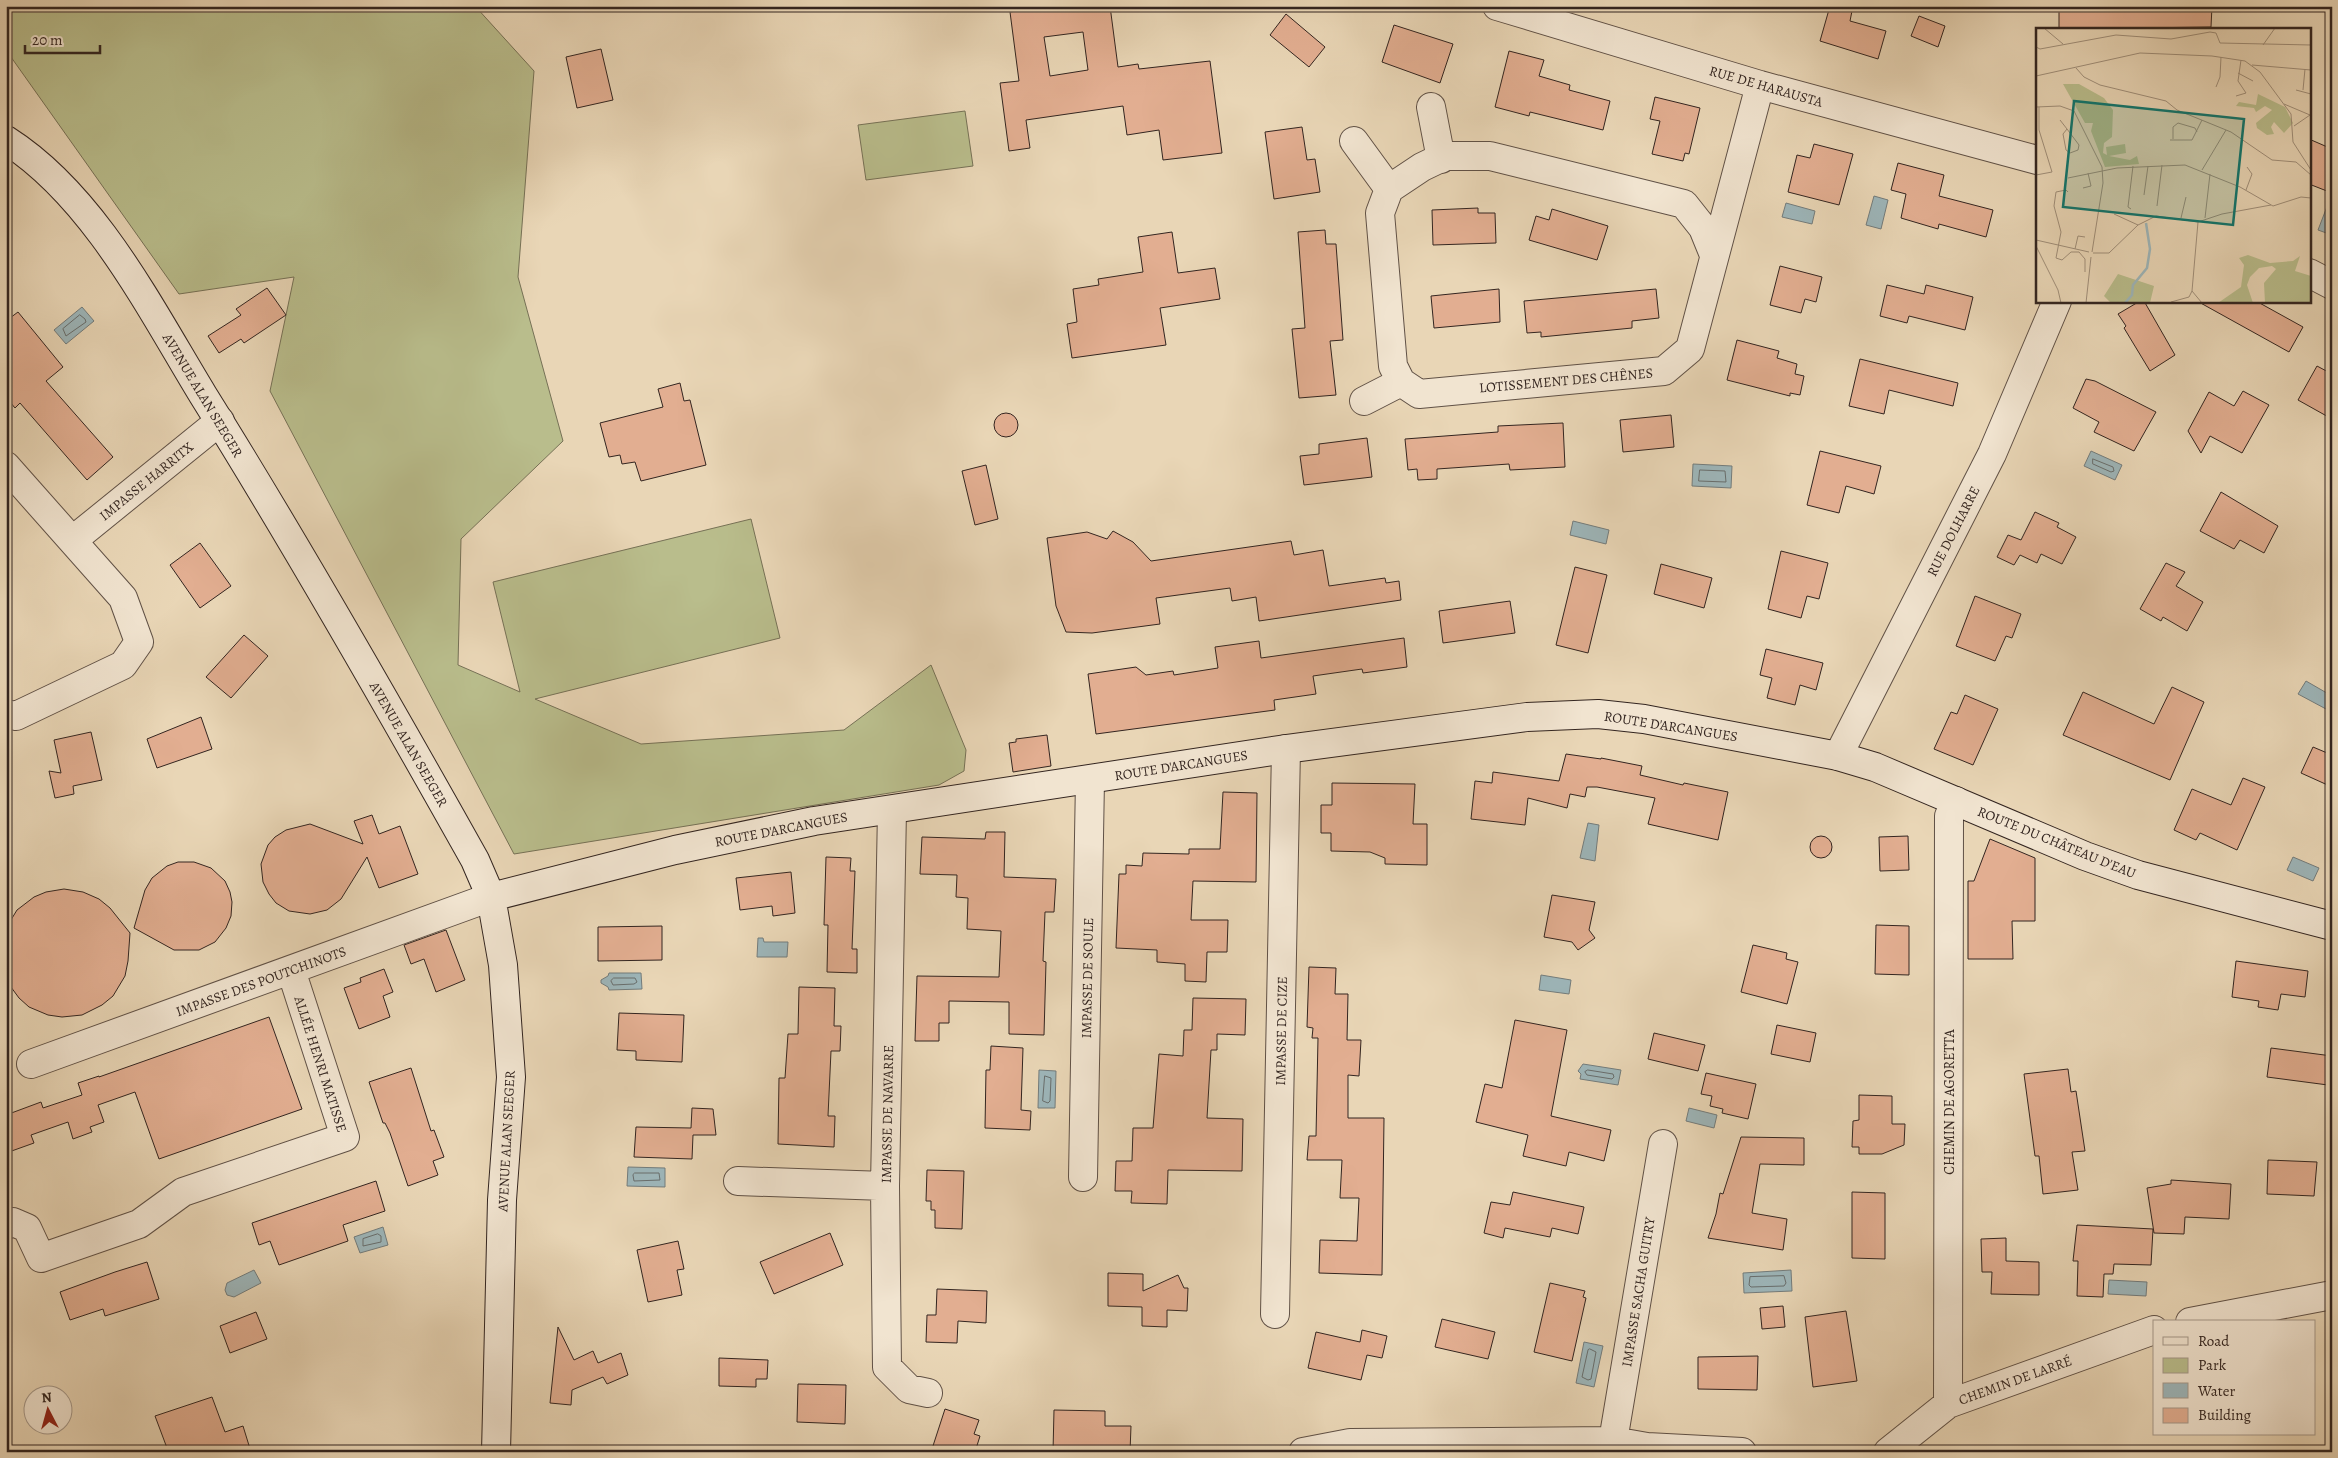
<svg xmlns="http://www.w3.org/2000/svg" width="2338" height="1458" viewBox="0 0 2338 1458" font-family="Alegreya,serif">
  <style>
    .green { fill: #b9bd8c; stroke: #767156 }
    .water { fill: #9db6ba; stroke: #737c7c }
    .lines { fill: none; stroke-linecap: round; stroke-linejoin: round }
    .shore { stroke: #686e6d; stroke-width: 1 }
    .building { fill: #e2ae91; stroke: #332520; fill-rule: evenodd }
    .street-casing { stroke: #605146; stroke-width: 30 }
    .secondary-casing { stroke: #332520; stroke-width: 30 }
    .street { stroke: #f1e4d0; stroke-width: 28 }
    .secondary { stroke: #f1e4d0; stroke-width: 28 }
    .labels { text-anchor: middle; stroke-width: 5; stroke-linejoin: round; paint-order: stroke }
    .street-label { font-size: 14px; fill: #332520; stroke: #f1e4d0 }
    .inset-river { fill: none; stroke: #9db6ba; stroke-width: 2.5 }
    .inset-road { fill: none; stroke: #a08f7a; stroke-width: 1 }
    .view { fill: #0f766e; fill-opacity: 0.15; stroke: #0f766e; stroke-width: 2.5 }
    .inset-edge { fill: none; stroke: #332520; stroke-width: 2.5 }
  </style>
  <rect width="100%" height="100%" fill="#e9d6b6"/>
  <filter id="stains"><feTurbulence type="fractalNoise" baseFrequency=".004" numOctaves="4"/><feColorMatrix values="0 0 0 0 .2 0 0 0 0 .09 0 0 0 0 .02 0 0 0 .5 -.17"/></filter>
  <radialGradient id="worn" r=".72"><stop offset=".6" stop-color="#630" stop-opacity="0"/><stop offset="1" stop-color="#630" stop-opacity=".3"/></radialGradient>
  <path class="green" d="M6,6h469l59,65 -16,206 45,164 -102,98 -3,126 62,27 -27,-110 258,-63 29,119 -245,61 106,45 203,-14 87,-65 35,85 -2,21 -25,14 -425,69 -244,-463 24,-114 -115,17 -173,-244z
    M965,111l8,55 -107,14 -8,-55z"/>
  <path class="water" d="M1874,196l14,4 -7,29 -15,-4z
    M1786,203l29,8 -3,13 -30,-7z
    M2328,204l4,1v30l-14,-5z
    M82,307l12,14 -28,23 -12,-14z
    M2091,451l31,14 -7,15 -31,-14z
    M1693,464l39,2 -1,22 -39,-2z
    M1573,521l36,9 -3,14 -36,-9z
    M2306,681l26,15 -6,13 -28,-15z
    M1588,823l11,2 -4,36 -15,-3z
    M2293,857l26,11 -6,13 -26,-11z
    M758,938h5l1,4h24l-1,15h-30z
    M609,973h32l1,16 -33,1 -1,-3 -7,-4v-3l7,-4z
    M1541,975l30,5 -2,14 -30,-4z
    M1583,1064l38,6 -3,15 -38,-6 1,-5 -3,-3z
    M1039,1070l17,1 -1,37h-17z
    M1689,1108l28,7 -3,13 -28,-7z
    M628,1167l37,1v19l-38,-1z
    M383,1227l5,18 -28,8 -6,-16z
    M254,1270l7,13 -27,14 -7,-2 -2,-5 2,-7z
    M1791,1270l1,21 -48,2 -1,-20z
    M2109,1280l38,2 -1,14 -38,-2z
    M1584,1342l19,4 -9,41 -18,-4z"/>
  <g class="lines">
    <path class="shore" d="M80,315l5,4 1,3 -20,14 -3,-7z
      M2093,459l20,8 1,4 -3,1 -18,-8z
      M1700,470l25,1 1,11 -27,-1z
      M614,978h21l2,4 -3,2 -21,1 -2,-4z
      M1588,1070l25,4 1,3 -2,2 -25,-4 -2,-3z
      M1045,1076l6,2 -1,23 -2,2 -5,-2z
      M635,1173h24l1,7 -26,1 -1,-6z
      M378,1234l3,2v6l-18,4v-7z
      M1784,1276l2,7 -2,3 -33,1 -2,-2 1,-8z
      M1590,1349l6,3 -5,27 -3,1 -6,-3 6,-27z"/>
  </g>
  <path class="building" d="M1050,6h60l8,61 20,-3 1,5 71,-8 12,92 -59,7 -4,-30 -32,5 -4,-29 -97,14 4,28 -21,3 -9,-68 19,-2 -9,-69zM1083,32l5,38 -38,6 -6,-39z
    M1830,6h23l-3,15 36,10 -8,28 -58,-18z
    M2065,6h147l-1,21 -152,2v-20h6z
    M1286,14l39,33 -16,20 -39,-32z
    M1919,16l26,10 -7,21 -27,-11z
    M1394,25l59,19 -13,39 -58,-21z
    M601,49l12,51 -36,8 -11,-51z
    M1509,51l35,9 -5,16 31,9 -1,5 41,11 -7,29 -73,-18 -1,4 -34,-9z
    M1655,97l45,11 -11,46 -4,-1 -2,8 -31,-7 8,-33 -10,-2z
    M1302,127l5,33 8,-1 5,33 -46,7 -9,-67z
    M2309,139l23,10v44l-23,-9z
    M1814,144l39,10 -14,51 -51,-13 9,-37 13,3z
    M1898,163l46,12 -5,21 54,14 -7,27 -47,-13 -1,5 -37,-11 5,-24 -15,-4z
    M1478,208v5h17l1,30 -63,2 -1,-35z
    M1552,209l56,17 -11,34 -68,-20 7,-24 13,4z
    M1325,230l1,14h10l7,96 -13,1 6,54 -37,3 -7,-69 13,-1 -7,-96z
    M1172,232l6,41 37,-5 5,31 -60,9 6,37 -94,13 -5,-34 10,-2 -4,-33 26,-4 -1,-6 45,-7 -5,-35z
    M1780,266l42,11 -6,25 -11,-3 -4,14 -31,-8z
    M1887,285l37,9 2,-9 47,12 -8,33 -56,-14 -2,7 -27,-7z
    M267,288l19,27 -42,28 -3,-4 -22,14 -11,-17 33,-21 -5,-6z
    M1499,289l1,33 -66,6 -3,-32z
    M1656,289l3,29 -27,3v7l-91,9v-5l-14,1 -3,-32z
    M2140,301h4l31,54 -25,16 -26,-43 2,-2 -8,-12z
    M2197,301h59l47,26 -14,25z
    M18,312l45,55 -17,14 67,76 -26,23 -67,-77 -5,5 -9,-11v-76z
    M1737,340l42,11 -2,7 20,6 -2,10 9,2 -4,19 -10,-2v3l-63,-16z
    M1860,359l98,24 -5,23 -64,-16 -5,24 -35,-8z
    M2317,366l15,8v45l-34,-19z
    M2086,379l9,2 61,31 -22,39 -40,-19 5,-10 -26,-14z
    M680,383l4,18 6,-1 16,65 -65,16 -6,-19 -13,2 -2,-9 -11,2 -9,-34 63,-16 -5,-18z
    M2243,391l26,14 -27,48 -32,-17 -9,17 -13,-22 21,-39 25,14z
    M994 425a12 12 0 1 1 24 0a12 12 0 1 1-24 0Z
    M1671,415l3,32 -51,5 -3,-32z
    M1563,423l2,44 -55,3 -1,-6 -72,5v10l-19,1 -1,-11 -9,1 -3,-31 93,-7v-6z
    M1367,438l5,39 -68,8 -4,-29 19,-2v-10z
    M1820,451l61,15 -7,28 -28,-8 -7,27 -32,-8z
    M986,465l12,54 -23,6 -13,-54z
    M2221,492l57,34 -14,27 -24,-13 -6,9 -34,-18z
    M2035,512l24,11 -2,4 19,10 -14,27 -21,-10 -4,9 -17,-8 -6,10 -17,-8 11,-22 13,5z
    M1113,531l20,11 18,19 140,-20 3,14 29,-5 6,36 56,-8 1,5 13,-2 2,19 -142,21 -3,-24 -24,4 -2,-13 -74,10 4,26 -68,9 -26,-1 -10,-26 -9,-68 40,-6 20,7z
    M200,543l31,43 -31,22 -30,-43z
    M1781,551l47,12 -9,36 -12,-3 -6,22 -33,-9z
    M2166,563l19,9 -9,14 27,16 -16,29 -24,-14 -2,4 -21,-12z
    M1661,564l51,14 -8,30 -50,-14z
    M1575,567l32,8 -19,78 -32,-8z
    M1975,596l46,18 -9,24 -6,-2 -11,25 -39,-15z
    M1510,601l5,32 -72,10 -4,-32z
    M244,635l24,21 -37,42 -25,-21z
    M1404,638l3,29 -44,6 -1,-4 -49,7 3,18 -42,6 1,10 -179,24 -8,-60 48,-7 10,8 27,-4 1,4 44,-7 -3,-21 44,-6 2,17z
    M1766,649l57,14 -7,27 -16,-5 -5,20 -28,-7 5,-20 -12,-3z
    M2172,687l32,15 -34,78 -107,-45 20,-43 71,32z
    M1965,695l33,14 -25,56 -39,-16 17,-37 6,2z
    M201,717l11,32 -55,19 -10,-29z
    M91,732l11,48 -29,6 1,8 -19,4 -6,-27 12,2 -7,-33z
    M1047,735l4,31 -38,6 -4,-29 7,-1v-3z
    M2313,747l19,8v32l-31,-14z
    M1566,754l35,5v-1l41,8 -2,9 43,10 1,-2 44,9 -10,48 -70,-16 7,-26 -58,-11h-10l-2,10 -15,-3 -3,14 -39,-10 -3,27 -54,-6 4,-38 17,2 1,-11 66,9z
    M2243,778l22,9 -28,63 -37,-17 -4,7 -22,-10 18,-41 39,16z
    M1332,783l83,1 -2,40h14v41l-42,-1v-6l-15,-6 -39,-1v-18h-10v-28h11z
    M1223,792l34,1 -1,89 -63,-1 -2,39h37l-1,32h-20l-1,30 -21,-1v-17l-28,-2v-12l-41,-2 3,-74h7v-9l16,1 1,-13 46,1v-5h31z
    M372,815l7,19 21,-8 18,48 -39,14 -12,-31 -26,42 -14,11 -17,4 -21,-3 -13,-8 -7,-9 -6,-12 -2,-18 7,-19 7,-8 11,-7 24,-6 53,20 -9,-23z
    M986,832h19l-1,45 52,2 -2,33h-9l-2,49 3,1 -2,73 -35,-1v-32l-60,-1v22h-10v18h-24l2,-65 82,1 2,-46 -34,-2 1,-31 -12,-1 1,-22 -37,-1 2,-37 63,2z
    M1810 847a11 11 0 1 1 22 0a11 11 0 1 1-22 0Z
    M1908,836l1,34 -29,1 -1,-34z
    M1990,839l45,19v63h-23l1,38h-45v-78h6z
    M826,857l25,1 -1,13h5l-3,78h5v24l-30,-1 1,-47h-4z
    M178,862h16l17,6 14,13 5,11 2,10 -1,14 -5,12 -11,14 -16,8h-25l-40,-22 11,-38 7,-12 15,-12z
    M791,872l4,41 -22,3 -1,-10 -32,4 -4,-32z
    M64,889l19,3 16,7 11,9 20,25 -2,28 -3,15 -12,20 -11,9 -20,10 -20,2 -14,-2 -19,-8 -10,-9 -11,-15 -2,-55 11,-18 17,-13 12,-5z
    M1552,895l43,7 -6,28 6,8 -17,12 -6,-8 -28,-5z
    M1876,925l33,1v49l-34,-1z
    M662,926v34l-64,1v-34z
    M446,930l19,50 -29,12 -12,-33 -13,5 -7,-19z
    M1753,945l34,8 -1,6 12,3 -11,42 -46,-12z
    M2236,961l72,10 -3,26 -24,-3 -3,16 -20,-3 1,-6 -27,-4z
    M1309,967l27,1 -1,26h13l-1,46h14l-2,36 -11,-1v43h36l-2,157 -63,-2 1,-33 37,1 2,-43h-19l2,-38h-35l2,-24h7l2,-98h-6l1,-10 -6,-1z
    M384,969l9,23 -10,4 7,21 -31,12 -15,-41 17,-6 -1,-4z
    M799,987l36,1 -1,38h7l-1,25h-9l-3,65h7l-1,31 -56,-3 1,-66h6l3,-44h10z
    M1193,998l53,1 -1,36 -28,-1v16h-6l-4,68 36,1 -1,52 -74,-1 -1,34 -36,-1 1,-12h-17l1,-30h16l1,-33h20l6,-74 24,2 1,-26h8z
    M619,1013l65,2 -2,47 -46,-2v-9l-19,-1z
    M269,1017l33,92 -143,50 -24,-67 -37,13 6,17 -14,5 2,5 -19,7 -5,-17 -37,13 3,8 -28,10v-38l35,-13 2,6 39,-13 -4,-12 21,-7v1z
    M1515,1020l52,10 -16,86 60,14 -7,31 -35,-9 -3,14 -43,-10 5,-21 -52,-13 9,-38 17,4z
    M1777,1025l39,8 -6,29 -39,-8z
    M1654,1033l51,12 -7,26 -50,-12z
    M991,1046l32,2 -2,62 10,1 -1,19 -45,-2 1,-58h4z
    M2271,1048l61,8 -4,29 -61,-8z
    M411,1068l20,63 3,-1 10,27 -11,4 5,14 -30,11 -18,-53 -5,-10h-2l-14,-41z
    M2068,1069l3,23 5,-1 9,60 -13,1 6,38 -35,4 -4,-38h-4l-11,-82z
    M1706,1073l50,11 -8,35 -26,-6 1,-4 -13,-3 2,-10 -11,-2z
    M1859,1095l33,1v28h13l-1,21 -22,9h-23v-7h-7l1,-26 6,-1z
    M692,1108l21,1 3,26h-23l-1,24 -58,-2 2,-30 55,1z
    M1741,1137l63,1v27l-44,-1 -8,49 35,6 -4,31 -75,-12 8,-24 4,-21 3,1z
    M2268,1160l49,2 -3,34 -47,-2z
    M927,1170l37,1 -2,58 -27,-1v-18h-4v-9h-5z
    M2171,1180l60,4 -2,35 -44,-2 -1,17 -30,-1 -7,-45 24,-4z
    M376,1181l9,30 -42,14 5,16 -69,24 -9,-24 -11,4 -7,-22z
    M1513,1192l71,15 -6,27 -26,-6 -2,9 -45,-9 -2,10 -19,-5 7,-31 19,3z
    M1852,1192l33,1v66l-33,-1z
    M2077,1225l76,4 -2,36 -37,-1 -1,10h-9l-1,23 -26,-1 1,-35h-5z
    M830,1233l13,32 -69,29 -14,-32z
    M2006,1238v23l33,1v33l-48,-1 1,-22h-10l-1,-33z
    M678,1241l6,28 -7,1 5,25 -34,7 -11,-52z
    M147,1262l12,37 -54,17 -2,-7 -33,11 -10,-28 55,-20z
    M1108,1273l35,1v17l35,-16 6,13h4l-1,23 -20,-1v17l-25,-1v-19l-34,-1z
    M1550,1283l35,8 -2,6 3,1 -14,63 -38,-9z
    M937,1289l50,2 -1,32 -28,-2 -1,22 -31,-1 1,-27h9z
    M1783,1306l2,21 -23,2 -2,-21z
    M1846,1311l11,70 -44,6 -8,-70z
    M256,1312l11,27 -37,14 -10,-27z
    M1442,1319l53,13 -7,27 -53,-12z
    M558,1327l16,33 19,-9 5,12 23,-10 7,22 -21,9 -4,-7 -31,13 -1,15 -21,-2z
    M1362,1330l25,6 -5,22 -15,-3 -6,25 -53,-12 8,-36 44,10z
    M1758,1356l-1,34 -59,-1v-32z
    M719,1358l49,2 -1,19h-11v8l-37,-1z
    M798,1384l48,1 -1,39 -48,-2z
    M212,1397l13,35 18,-6 8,26h-78l-2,-5 -4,1 -12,-32z
    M945,1409l34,11 -5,14 6,2 -5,16h-44z
    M1054,1410l51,1v15h26l-1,26h-77z"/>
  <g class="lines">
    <g class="street-casing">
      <path id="street" d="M1497,6l263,79 277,75
        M1431,107l10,52
        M1354,141l35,48
        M1714,255l-11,-27 -19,-24 -194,-48h-45l-23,11 -33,22 -9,24 13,153 8,16 18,12 245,-23 26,-22 70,-264
        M2309,273l23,12
        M1364,401l37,-19
        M6,466l117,132 16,44 -16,23 -107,51 -10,-2
        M73,540l147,-119
        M1838,756l154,-302 65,-153
        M892,810l-7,376 2,181 22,22 19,4
        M31,1064l460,-167
        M1083,1177l7,-397
        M738,1181l147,5
        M6,1225l7,-3 14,6 14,30 98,-34 44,-32 162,-55 -54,-167
        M1275,1314l11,-565
        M2190,1322l142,-27
        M1948,1404l1,-588 7,-15
        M1613,1441l50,-297
        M1303,1452l47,-9 263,-2 34,6 95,5
        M1888,1452l60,-48 206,-74"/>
    </g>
    <g class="secondary-casing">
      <path id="secondary" d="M6,140c88,56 144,168 197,255 95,152 184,308 272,465l16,37 12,68 8,112 -9,123 -6,252
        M491,897l184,-47 139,-29 472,-72 241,-32 71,-3 46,5 194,37 37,11 210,89 53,19 194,51"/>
    </g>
    <use href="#street" class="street"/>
    <use href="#secondary" class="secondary"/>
  </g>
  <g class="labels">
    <g class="street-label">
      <text transform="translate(1766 86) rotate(16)" y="5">RUE DE HARAUSTA</text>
      <text transform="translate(1566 380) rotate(-5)" y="5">LOTISSEMENT DES CHÊNES</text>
      <text transform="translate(203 395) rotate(59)" y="5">AVENUE ALAN SEEGER</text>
      <text transform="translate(146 481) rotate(-39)" y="5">IMPASSE HARRITX</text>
      <text transform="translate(1953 531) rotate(-63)" y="5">RUE DOLHARRE</text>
      <text transform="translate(1671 726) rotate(9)" y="5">ROUTE D'ARCANGUES</text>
      <text transform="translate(409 744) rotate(60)" y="5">AVENUE ALAN SEEGER</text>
      <text transform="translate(1181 765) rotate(-9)" y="5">ROUTE D'ARCANGUES</text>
      <text transform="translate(781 829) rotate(-11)" y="5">ROUTE D'ARCANGUES</text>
      <text transform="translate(2057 842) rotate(22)" y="5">ROUTE DU CHÂTEAU D'EAU</text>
      <text transform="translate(1087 978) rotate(-89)" y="5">IMPASSE DE SOULE</text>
      <text transform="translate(261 981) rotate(-20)" y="5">IMPASSE DES POUTCHINOTS</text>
      <text transform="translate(1281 1031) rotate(-89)" y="5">IMPASSE DE CIZE</text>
      <text transform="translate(321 1064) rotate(72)" y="5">ALLÉE HENRI MATISSE</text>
      <text transform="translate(1949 1102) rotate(-90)" y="5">CHEMIN DE AGORETTA</text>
      <text transform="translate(887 1114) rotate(-89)" y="5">IMPASSE DE NAVARRE</text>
      <text transform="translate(506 1141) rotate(-87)" y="5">AVENUE ALAN SEEGER</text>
      <text transform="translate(1638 1292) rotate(-81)" y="5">IMPASSE SACHA GUITRY</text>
      <text transform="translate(2015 1380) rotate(-20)" y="5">CHEMIN DE LARRÉ</text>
    </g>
  </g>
  <g transform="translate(2036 28)">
    <rect width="275" height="275" fill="#e9d6b6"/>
    <path d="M27,56h16l25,14 9,12 -1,27 -8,6 -1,10 4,2 -1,-8 19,-3 1,9 -17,3 21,4 7,-4 2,8 -34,3 -14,-36 2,-8h-8zM222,66l27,13 8,16 -9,10 -10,-11 -3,5 3,7 -7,1 -10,-7 -1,-5 16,-13 -7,-4 -9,6 -2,-4 -18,-2 3,-4 17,3zM212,227l22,8 23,-2 7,-5 -5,15 16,5v27h-46l-1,-20 12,-14 -4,-3 -13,2 -9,9 -3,8 6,18h-35l23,-16 3,-22 -5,-7zM82,246l36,12 -4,17h-39l-7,-7z" fill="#b9bd8c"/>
    <path class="inset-river" d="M89,275l7,-8 1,-10 14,-17 3,-19 -4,-26"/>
    <path class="inset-road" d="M8,0l19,16M227,17l12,-17M0,19l4,2 76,-14 55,4 39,-7 6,1 4,10 91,2M216,37l59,5M40,40l8,9 16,8 66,16 11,9 54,22 41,28 24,2 15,13M202,45l15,8M0,48l104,-23 72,3 33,5 15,11 31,42 2,28 18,28M180,59l4,-10 1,-20M260,62l15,4M267,62l2,-21M200,68l10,-3 -8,-12 3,-21M248,76l26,11 -16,11M0,79l24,-1 14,5 28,56 1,16 -11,69M24,92l7,9 12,16 -1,5 -8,3 -4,-3 -3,-16 4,-5M137,111v-12l5,-4 17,5 2,4M134,112h22l10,-20M166,142l24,-40M0,147l16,-3 -13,-42v-23M32,150l49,-10 68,-3 55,22 33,19 28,-9 10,1M47,160l8,-2 -3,-13M210,162l6,-16 -5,-7M108,167l4,-29M18,178l7,26 -5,26 6,2 9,-8h8l6,7v13M18,178l2,-14 10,-2 2,2M121,178l5,-41M95,181l-3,-2 5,-41M78,186l24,11M145,190l5,-21M169,190l5,-44M162,194l-6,69 10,12M0,212l53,12M0,218l22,44 3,13M39,221l3,-13 7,1M57,225h16l29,-28 18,-9 42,6 24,-8 49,-9M135,274l18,-5 3,-6M50,275l5,-46"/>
    <path class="view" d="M38,73l170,18 -11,106 -170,-18z"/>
    <rect width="275" height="275" class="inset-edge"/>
  </g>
  <rect width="2338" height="1458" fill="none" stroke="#e9d6b6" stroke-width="25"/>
  <rect x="8" y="8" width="2323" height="1443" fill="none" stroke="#332520" stroke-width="2.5"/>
  <rect x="12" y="12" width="2313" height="1433" fill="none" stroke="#332520"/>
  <rect x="2153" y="1320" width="162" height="115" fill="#f1e4d0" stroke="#a5988a"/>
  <rect x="2163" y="1337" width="25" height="8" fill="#f1e4d0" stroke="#a5988a"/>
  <text x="2198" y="1346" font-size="15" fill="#332520">Road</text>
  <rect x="2163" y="1358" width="25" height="15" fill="#b9bd8c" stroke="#a5988a"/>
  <text x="2198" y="1370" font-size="15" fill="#332520">Park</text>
  <rect x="2163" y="1383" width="25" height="15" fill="#9db6ba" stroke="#a5988a"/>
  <text x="2198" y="1396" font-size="15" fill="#332520">Water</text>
  <rect x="2163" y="1408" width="25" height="15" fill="#e2ae91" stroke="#a5988a"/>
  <text x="2198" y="1420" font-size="15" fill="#332520">Building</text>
  <g transform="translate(48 1410) rotate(354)"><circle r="24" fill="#f1e4d0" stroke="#a5988a"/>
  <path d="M0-4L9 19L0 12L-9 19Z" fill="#8f2418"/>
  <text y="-8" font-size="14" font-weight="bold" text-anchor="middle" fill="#332520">N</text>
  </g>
  <path d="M25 45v8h75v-8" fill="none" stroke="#332520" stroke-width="2.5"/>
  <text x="32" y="45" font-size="15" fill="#332520" stroke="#f1e4d0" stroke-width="4" paint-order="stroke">20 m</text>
  <rect width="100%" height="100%" filter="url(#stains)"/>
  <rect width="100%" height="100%" fill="url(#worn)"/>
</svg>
